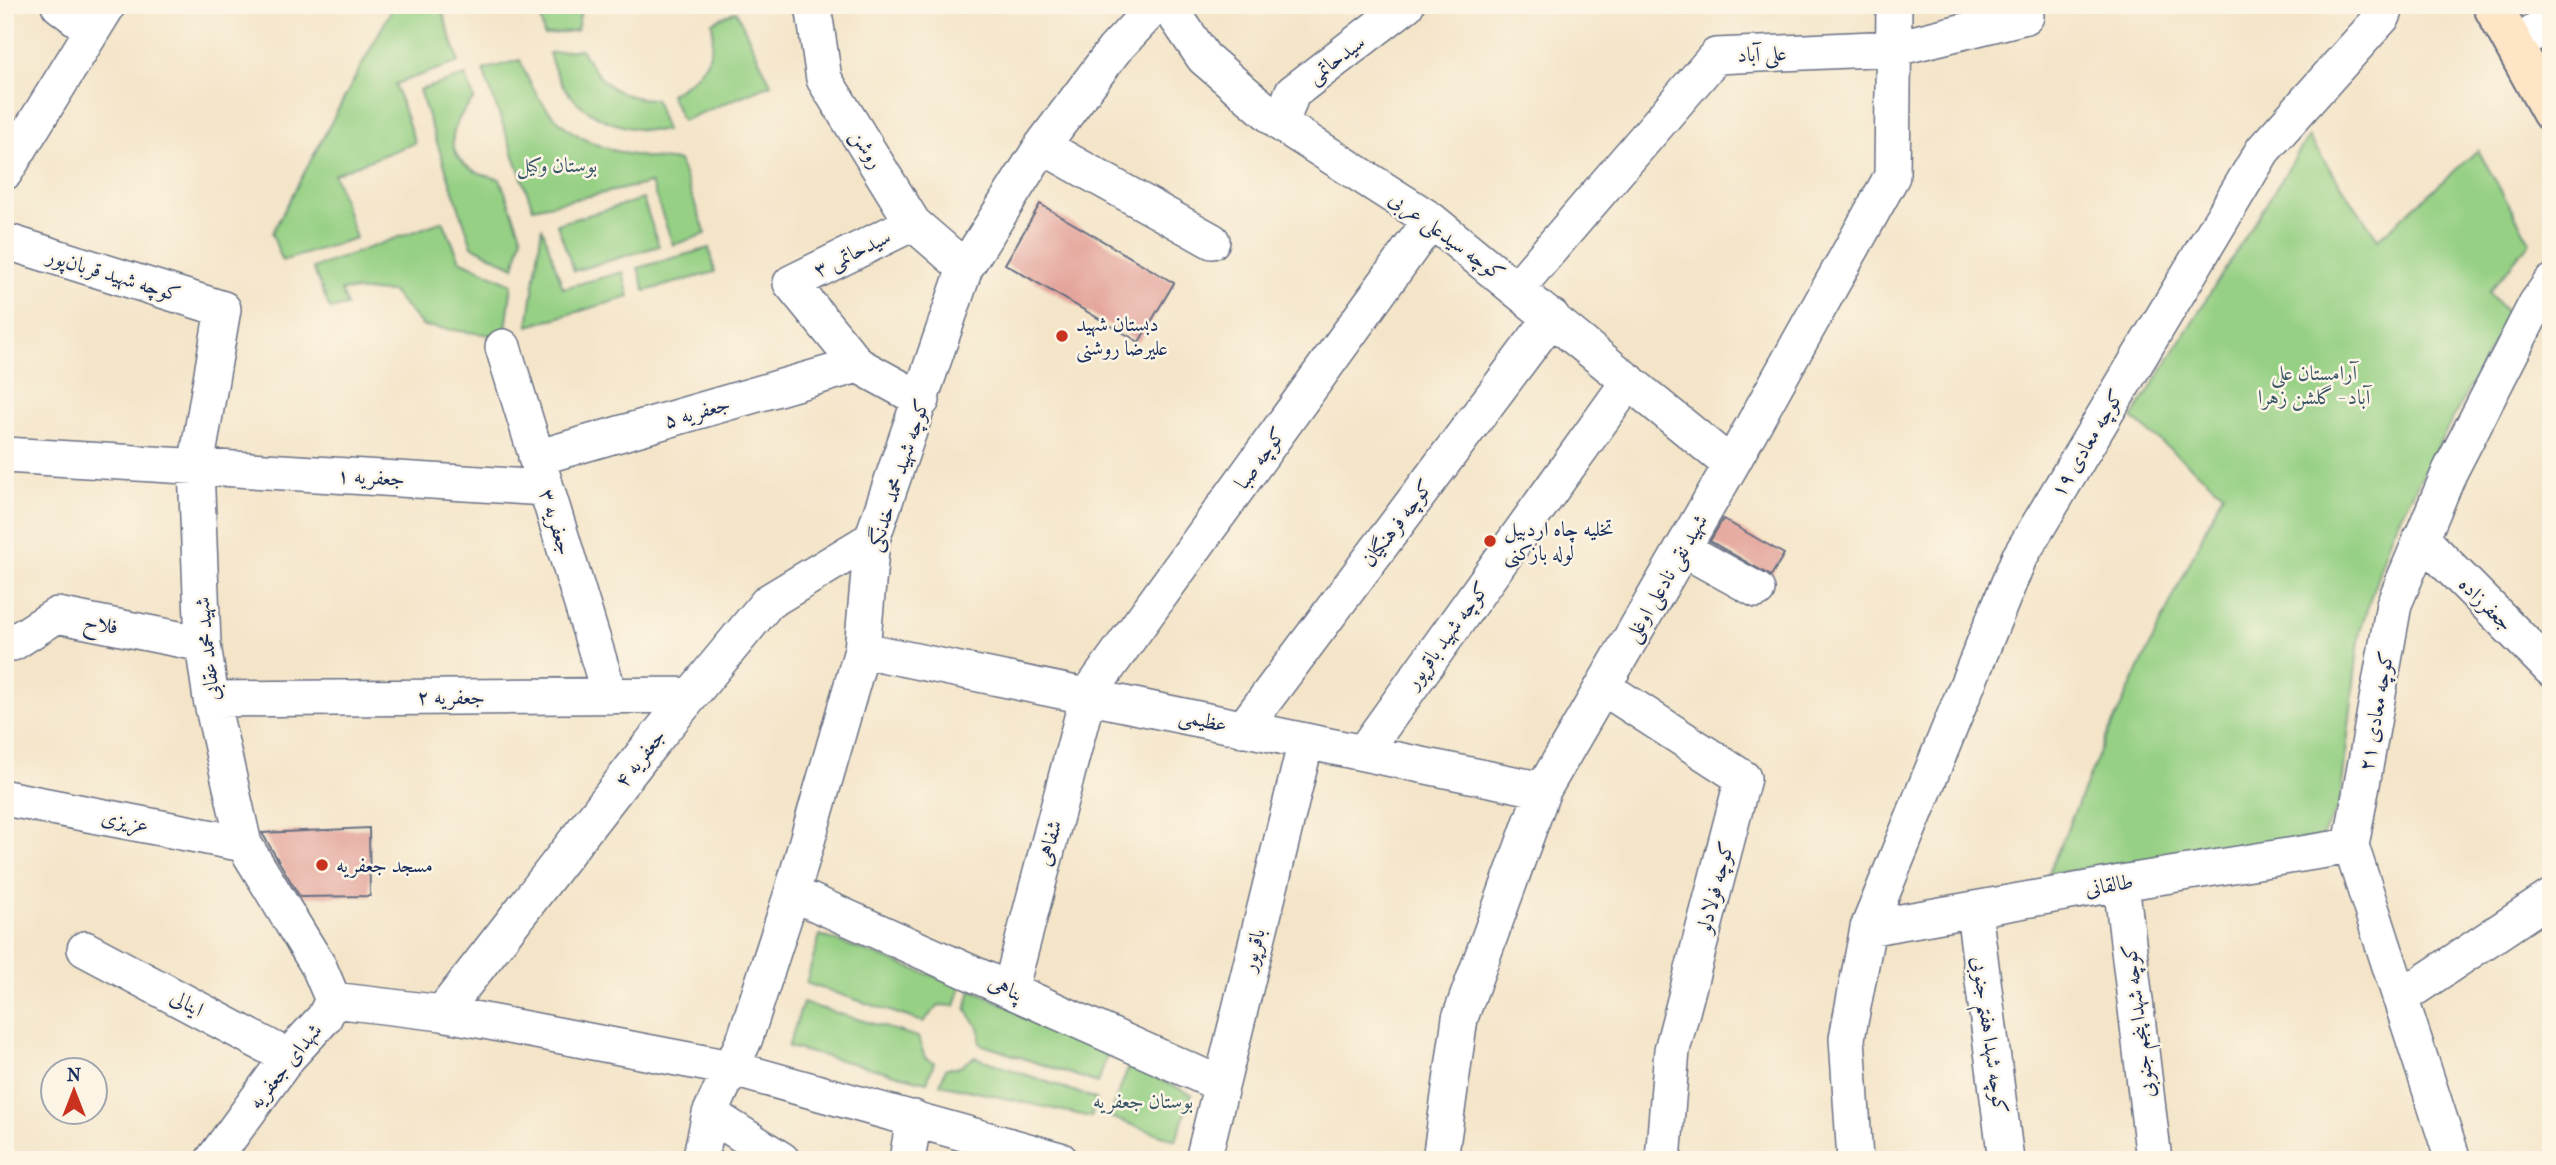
<svg xmlns="http://www.w3.org/2000/svg" width="2556" height="1165" viewBox="0 0 2556 1165" font-family="'IM FELL French Canon',Amiri,serif">
  <style>
    .green { fill: #96d084; stroke: #588071; stroke-width: 2 }
    .building { fill: #e4a59c }
    .lines { fill: none; stroke-linecap: round; stroke-linejoin: round }
    .street-casing { stroke: #676f83; stroke-width: 38 }
    .secondary-casing { stroke: #676f83; stroke-width: 42 }
    .street { stroke: #fff; stroke-width: 35 }
    .secondary { stroke: #fee5c5; stroke-width: 38 }
    .poi-dot { fill: #c8321e; stroke: #fcf5e5; stroke-width: 2.5 }
    .labels { text-anchor: middle; stroke-width: 5; stroke-linejoin: round; paint-order: stroke }
    .street-label { font-size: 21px; fill: #1b2f5e; stroke: #fcf5e5 }
    .park-label { font-size: 21px; fill: #3a5768; stroke: #fcf5e5 }
    .poi-label { font-size: 21px; fill: #1b2f5e; stroke: #fcf5e5; text-anchor: start }
  </style>
  <rect width="100%" height="100%" fill="#fcf5e5"/>
  <filter id="ink" filterUnits="userSpaceOnUse"><feTurbulence type="fractalNoise" baseFrequency=".0143" numOctaves="2"/><feDisplacementMap in="SourceGraphic" scale="14" xChannelSelector="R" yChannelSelector="G"/><feConvolveMatrix kernelMatrix="1 2 1 2 8 2 1 2 1" color-interpolation-filters="sRGB"/></filter>
  <filter id="wash" filterUnits="userSpaceOnUse"><feTurbulence type="fractalNoise" baseFrequency=".00686" numOctaves="4" result="noise"/><feDisplacementMap in="SourceGraphic" scale="28" xChannelSelector="R" yChannelSelector="G"/><feGaussianBlur stdDeviation="1.57" result="paint"/><feColorMatrix in="noise" values="0 0 0 0 0 0 0 0 0 0 0 0 0 0 0 0 0 1.4 0 .05"/><feComposite in="paint" operator="in"/></filter>
  <g filter="url(#wash)">
    <rect width="100%" height="100%" fill="#f4e5c9"/>
    <path class="green" d="M394,5h46l19,57 -64,22 20,59 -81,31 22,64 -74,23 -10,-28z
      M538,5h44l-5,25 -33,5z
      M736,11l35,73 -89,37 -12,-27c31,-17 47,-36 42,-72z
      M581,49c18,33 35,50 74,50l11,32c-56,0 -102,-21 -117,-78z
      M520,60c28,77 82,95 159,101l27,73 -33,11 -22,-62 -118,25 -50,-138z
      M466,76l8,23c-36,38 -25,70 26,80l22,58 -8,30 -42,-21 -53,-156z
      M2308,137l70,102 100,-89 52,92 -41,50 19,23 -116,217 -32,99 -20,173 -19,33 -273,37 56,-132 119,-249 -91,-75z
      M643,199l16,47 -85,25 -17,-47z
      M443,221l17,39 52,24 -7,53 -82,-11 -31,-34 -51,-2 6,16 -17,3 -17,-41z
      M542,227l21,61 60,-16 6,25 -101,29z
      M709,248l6,24 -70,19 -7,-23z
      M820,935l141,51 -6,20 -16,-1 -16,17 -117,-39z
      M971,989l137,63 -10,31 -118,-39v-15l-14,-19z
      M803,1003l115,34 7,21 9,4 -7,20 -139,-35z
      M975,1057l121,42 -5,18 -151,-33 6,-16h10z
      M1129,1066l63,28 -16,46 -67,-23z"/>
    <g id="blocks">
      <path class="building" d="M1040,204l134,79 -35,59 -134,-78z
        M1723,519l61,35 -13,22 -61,-35z
        M369,828l1,68 -70,1 -38,-64z"/>
    </g>
  </g>
  <g filter="url(#ink)">
    <use href="#blocks" fill-opacity="0" stroke="#676f83" stroke-width="2"/>
    <g class="lines">
      <g class="street-casing">
        <path id="street" d="M59,5l33,25
          M813,5l11,74 89,144 52,45
          M1168,5l36,53 77,66 150,96 300,245
          M2513,46l38,-24
          M1281,124l11,-31 114,-88
          M1042,146l170,95
          M5,172l103,-167
          M913,223l-122,60 67,82 64,35
          M5,241l218,68 -27,158 7,177 8,55 33,145 75,123 14,33 -9,18 -36,39 -75,103
          M1517,288l199,-232 180,-8 130,-32
          M503,347l107,349
          M5,455l541,33
          M536,458l322,-93
          M2421,538l130,131
          M1683,549l74,41
          M5,641l8,2 44,-28 146,29
          M862,650l681,140
          M1603,687l140,91 -71,272 -9,110
          M211,699l479,-4
          M1243,729l309,-412
          M1363,753l266,-372
          M5,798l239,46
          M2121,883l33,277
          M792,893l428,191
          M1974,911l32,249
          M1868,928l253,-45 230,-37
          M85,949l203,108
          M1010,990l78,-295 343,-475
          M2400,998l151,-101
          M333,1000l109,13 288,55 330,92
          M442,1013l209,-269 117,-142 104,-63
          M710,1114l72,46
          M700,1160l10,-46 35,-76 47,-145 70,-243 10,-111 93,-271 77,-122 72,-96 42,-45
          M907,1160l7,-42
          M1203,1160l103,-419
          M1440,1160l20,-142 83,-228 188,-325 161,-289 2,-171
          M1855,1160l-8,-122 21,-110 151,-370 244,-408 120,-134 4,-11
          M2453,1160l-102,-314 43,-242 56,-133 86,-167 15,-21"/>
      </g>
      <g class="secondary-casing">
        <path id="secondary" d="M2492,5l59,107"/>
      </g>
      <use href="#street" class="street"/>
      <use href="#secondary" class="secondary"/>
    </g>
  </g>
  <g class="poi-dot">
    <circle cx="1062" cy="336" r="7"/>
    <circle cx="1490" cy="541" r="7"/>
    <circle cx="322" cy="865" r="7"/>
  </g>
  <g class="labels">
    <g class="street-label">
      <text transform="translate(1762 54) rotate(-2)" y="7">علی آباد</text>
      <text transform="translate(1336 59) rotate(-37)" y="7">سیدحاتمی</text>
      <text transform="translate(867 149) rotate(58)" y="7">روشن</text>
      <text transform="translate(1447 236) rotate(36)" y="7">کوچه سیدعلی عربی</text>
      <text transform="translate(852 253) rotate(-26)" y="7">سیدحاتمی ۳</text>
      <text transform="translate(114 275) rotate(17)" y="7">کوچه شهید قربان‌پور</text>
      <text transform="translate(697 412) rotate(-16)" y="7">جعفریه ۵</text>
      <text transform="translate(2087 443) rotate(-59)" y="7">کوچه معادی ۱۹</text>
      <text transform="translate(1260 458) rotate(-54)" y="7">کوچه صبا</text>
      <text transform="translate(898 475) rotate(-72)" y="7">کوچه شهید محمد خدنگی</text>
      <text transform="translate(371 477) rotate(3)" y="7">جعفریه ۱</text>
      <text transform="translate(556 522) rotate(73)" y="7">جعفریه ۳</text>
      <text transform="translate(1397 523) rotate(-53)" y="7">کوچه فرهنگیان</text>
      <text transform="translate(1666 578) rotate(-60)" y="7">شهید نقی نادعلی اوغلی</text>
      <text transform="translate(2486 604) rotate(45)" y="7">جعفرزاده</text>
      <text transform="translate(101 624) rotate(11)" y="7">فلاح</text>
      <text transform="translate(1447 635) rotate(-54)" y="7">کوچه شهید باقرپور</text>
      <text transform="translate(207 649) rotate(-96)" y="7">شهید محمد عقابی</text>
      <text x="451" y="704">جعفریه ۲</text>
      <text transform="translate(2376 711) rotate(-80)" y="7">کوچه معادی ۲۱</text>
      <text transform="translate(1203 720) rotate(12)" y="7">عظیمی</text>
      <text transform="translate(640 758) rotate(-52)" y="7">جعفریه ۴</text>
      <text transform="translate(125 821) rotate(11)" y="7">عزیزی</text>
      <text transform="translate(1049 843) rotate(-75)" y="7">شفاهی</text>
      <text transform="translate(2109 885) rotate(-10)" y="7">طالقانی</text>
      <text transform="translate(1715 887) rotate(-75)" y="7">کوچه فولادلو</text>
      <text transform="translate(1253 950) rotate(-76)" y="7">باقرپور</text>
      <text transform="translate(1006 988) rotate(24)" y="7">پناهی</text>
      <text transform="translate(187 1003) rotate(28)" y="7">اینالی</text>
      <text transform="translate(2138 1021) rotate(-97)" y="7">کوچه شهدا پنجم جنوبی</text>
      <text transform="translate(1990 1035) rotate(82)" y="7">کوچه شهدا هفتم جنوبی</text>
      <text transform="translate(285 1066) rotate(-51)" y="7">شهدای جعفریه</text>
    </g>
    <g class="park-label">
      <text x="557" y="172">بوستان وکیل</text>
      <text x="2314" y="380">آرامستان علی<tspan x="2314" dy="24">آباد - گلشن زهرا</tspan></text>
      <text x="1143" y="1108">بوستان جعفریه</text>
    </g>
    <g class="poi-label">
      <text x="1076" y="331">دبستان شهید<tspan x="1076" dy="24">علیرضا روشنی</tspan></text>
      <text x="1504" y="536">تخلیه چاه اردبیل<tspan x="1504" dy="24">لوله بازکنی</tspan></text>
      <text x="336" y="872">مسجد جعفریه</text>
    </g>
  </g>
  <rect width="2556" height="1165" fill="none" stroke="#fcf5e5" stroke-width="28"/>
  <g transform="translate(74 1091)"><circle r="33" fill="#fcf5e5" stroke="#a2a6af" stroke-width="2"/>
  <path d="M0-5L12 26L0 18L-12 26Z" fill="#c8321e"/>
  <text y="-10" font-size="19" font-weight="bold" text-anchor="middle" fill="#1b2f5e">N</text>
  </g>
</svg>
